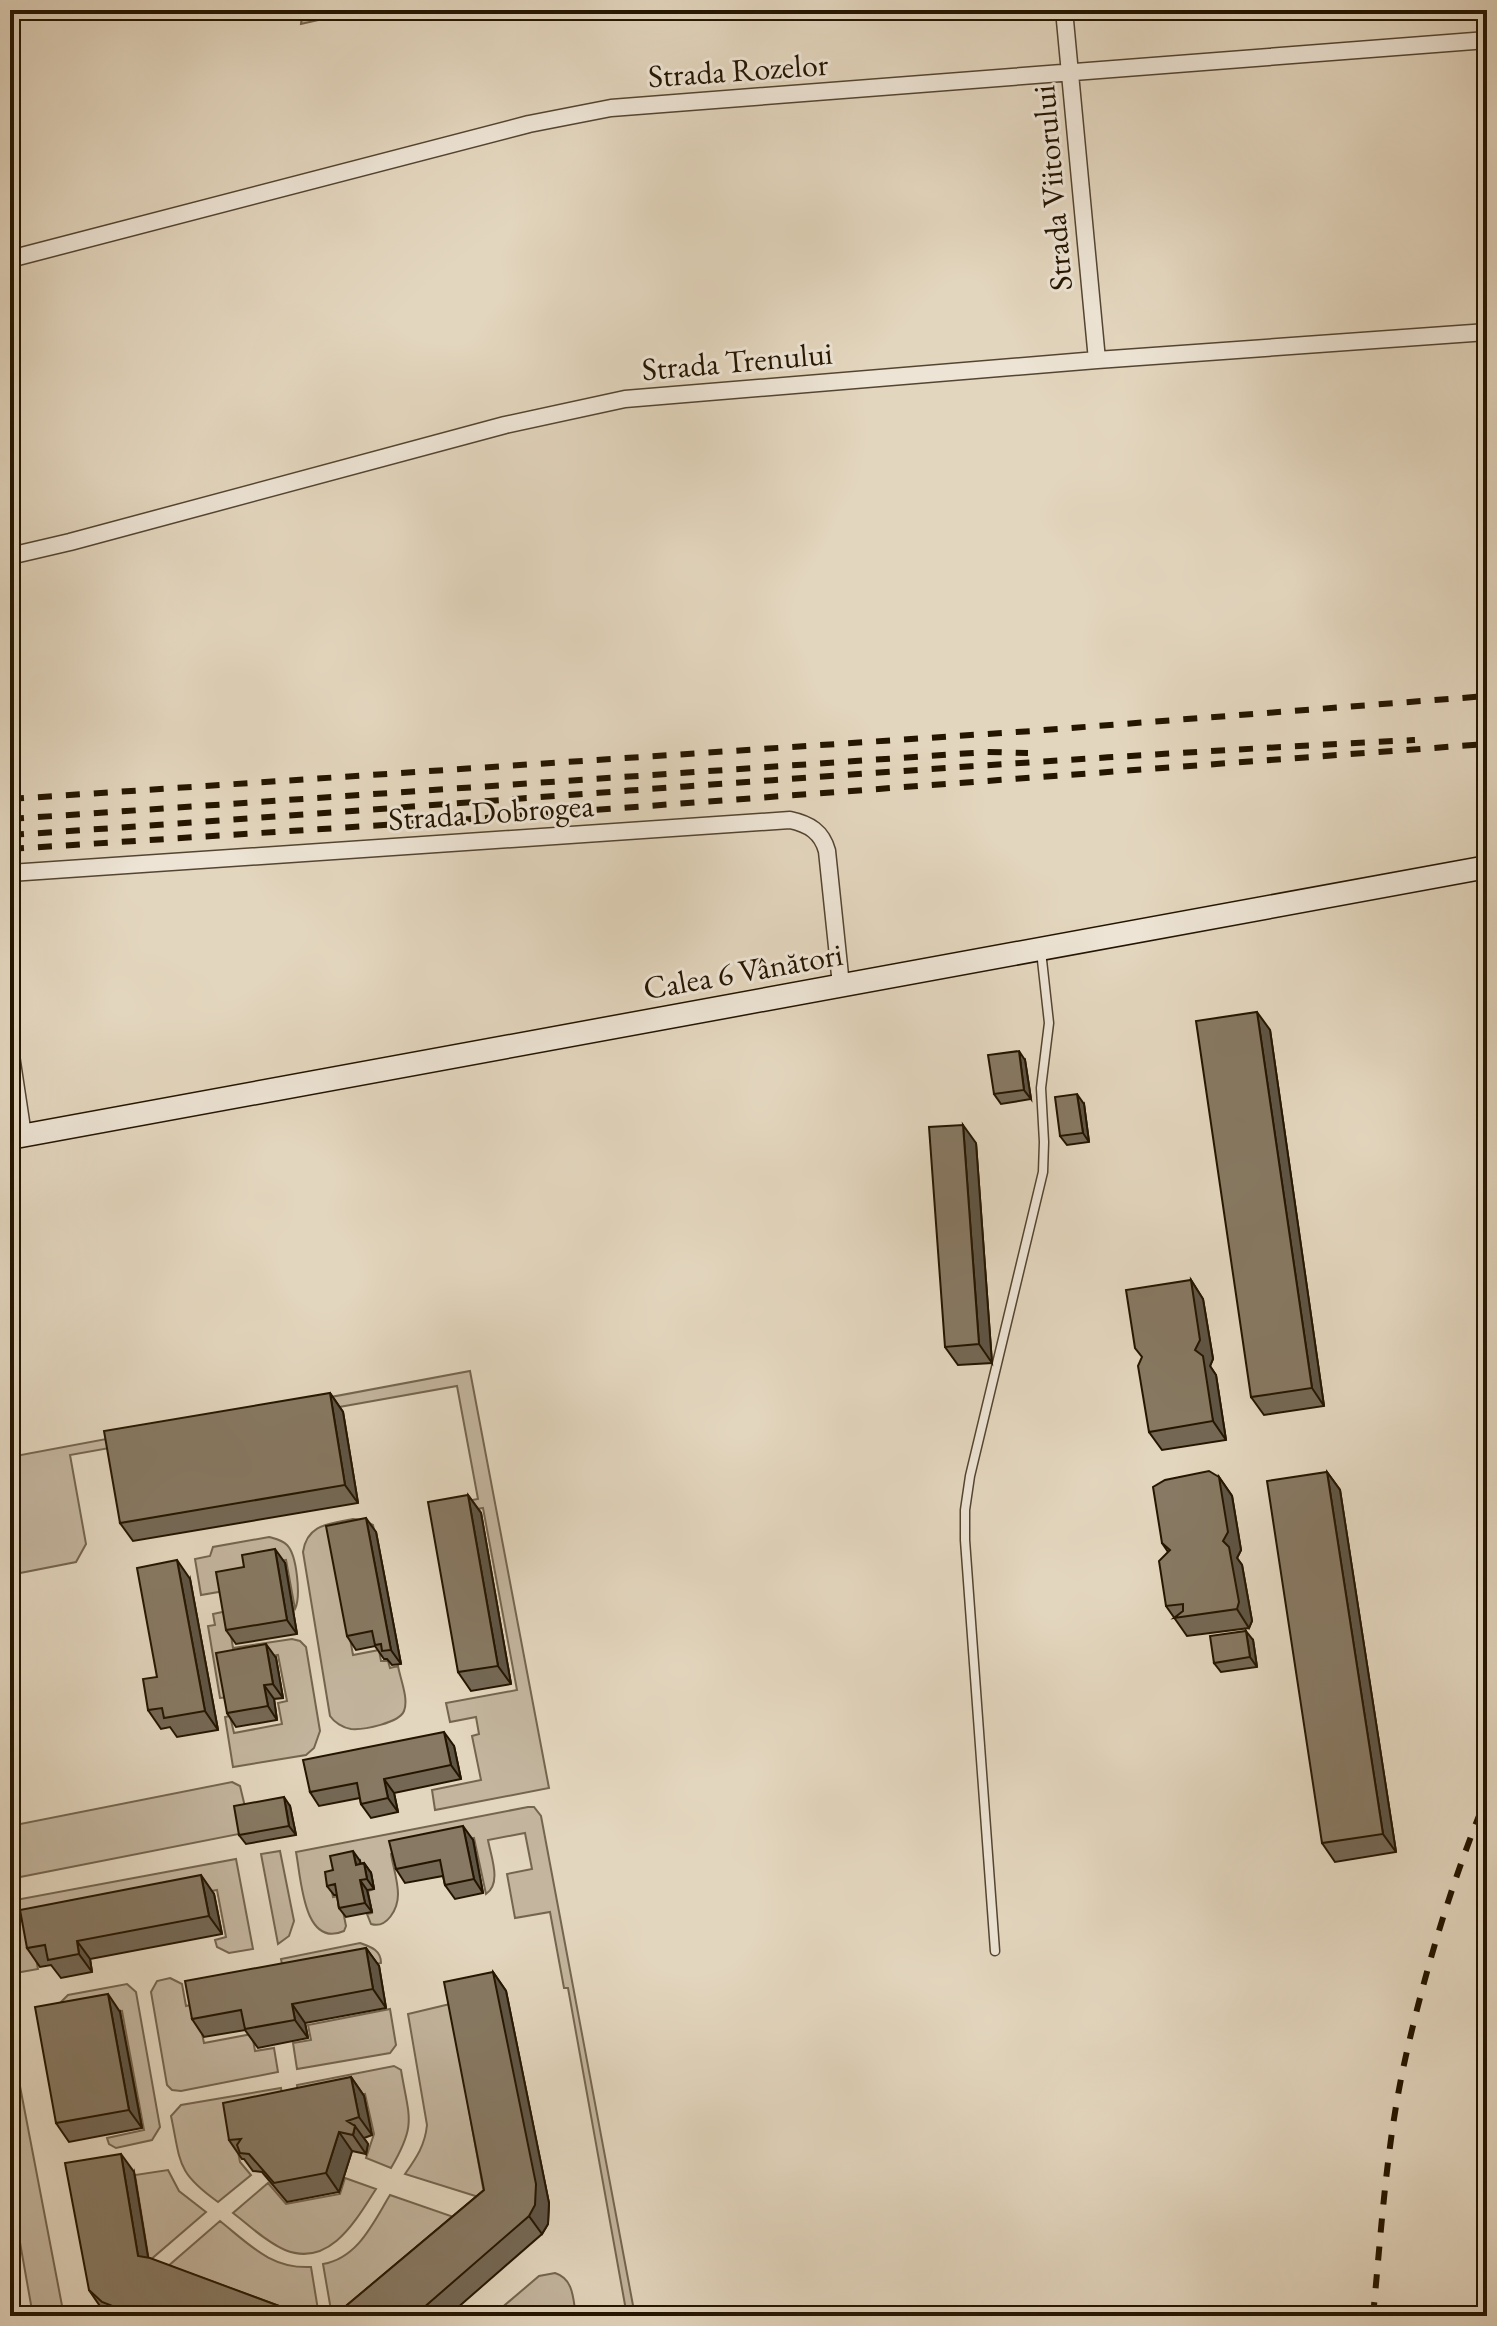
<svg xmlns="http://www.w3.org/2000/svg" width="1497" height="2326" viewBox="0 0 1497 2326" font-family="'EB Garamond',serif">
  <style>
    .green { fill: #c3b59e; stroke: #74654f; stroke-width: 2 }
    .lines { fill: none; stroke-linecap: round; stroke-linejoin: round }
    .service-casing { stroke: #544530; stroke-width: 11 }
    .minor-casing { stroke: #544530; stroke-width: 19 }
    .secondary-casing { stroke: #241500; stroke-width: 25 }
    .service { stroke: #ede4d5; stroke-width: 8 }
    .minor { stroke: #ede4d5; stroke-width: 16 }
    .secondary { stroke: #ede4d5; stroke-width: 22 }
    .rail { stroke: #241500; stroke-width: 6; stroke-dasharray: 14 14; stroke-linecap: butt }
    .wall { fill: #746855; stroke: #241500; stroke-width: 2 }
    .shaded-wall { fill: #5e5545; stroke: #241500; stroke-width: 2 }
    .building { fill: #877963; stroke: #241500; stroke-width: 2 }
    .labels { text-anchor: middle; stroke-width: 6; stroke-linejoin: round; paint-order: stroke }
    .street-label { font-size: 32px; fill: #241500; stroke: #ede4d5 }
  </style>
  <rect width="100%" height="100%" fill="#e3d6be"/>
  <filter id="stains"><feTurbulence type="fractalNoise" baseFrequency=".0025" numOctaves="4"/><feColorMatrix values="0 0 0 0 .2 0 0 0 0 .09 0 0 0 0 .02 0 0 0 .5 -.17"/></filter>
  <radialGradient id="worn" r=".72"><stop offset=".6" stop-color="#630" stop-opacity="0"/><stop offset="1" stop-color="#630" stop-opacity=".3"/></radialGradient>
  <path class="green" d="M303,10h59l-61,14z
    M470,1371l79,417 -114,22 -3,-20 49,-10 -9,-44 7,-2 -3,-17 -26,5 -4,-19 71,-13 -34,-182 -38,7 -2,-10 35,-6 -21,-113 -387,69 16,89 -10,18 -66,13v-118z
    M353,1519l10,1 10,5 1,5 -42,9 21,116 26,-5 2,11h7l2,7 8,-2c2,12 11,33 6,45 -5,12 -40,19 -53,18 -8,-1 -17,-7 -21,-13l-27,-164c4,-28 26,-28 50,-33z
    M269,1537c7,2 13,3 18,8 10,10 14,52 8,64l-9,-49 -36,6 -26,25 -23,4 -6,-36 15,-3 3,-9z
    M227,1611l6,37 59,-9 8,2 6,6 14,84 -6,17 -8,7 -73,12 -8,-50 5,-1 4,17 48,-9 -4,-21 9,-2 -9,-46 -54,9 5,33 -9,1 -12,-72 7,-1 -2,-11z
    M232,1782l8,4 6,25 -7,23 -229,45v-53z
    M528,1807h6l7,9 94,500h-8l-59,-328h-4l-14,-76 -35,6 -8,-44 25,-5 -7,-36 -37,7c3,17 14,43 -2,54l-12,-56 -83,16c2,12 7,27 7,40 0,15 -11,35 -27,30l-4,-10 5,-1 -4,-22 6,-2 -3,-17 -9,1 -2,-13 -24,5 -6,15 3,17 7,-1 6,30 -2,5c-41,18 -43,-54 -48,-79z
    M280,1851l14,70 -5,15 -11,8 -17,-90z
    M236,1859l17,90 -24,4 -12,-6 -2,-7 11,-3 -9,-47 -187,36 8,43 -28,5v-73z
    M360,1943c11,4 21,7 21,20l-96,17 -4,-21z
    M170,1978l12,6 4,22 10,-2 8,39 48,-9 3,17 19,-3 4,24 -97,19 -9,-1 -5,-5 -16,-93 6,-11z
    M127,1984l9,8 24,135 -8,13 -36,8 -7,-4 -2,-6 37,-8 -22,-119 -65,12 1,-18 10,-10z
    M450,2004l35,195 -80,-25c12,-17 20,-29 22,-49l-19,-111z
    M390,2009l6,36 -6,8 -93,16 -4,-26 18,-3 -3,-15z
    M10,2034l54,282h-31l-23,-130z
    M394,2066l7,4c8,48 16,54 -10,98l-25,-10 8,-24 -9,-40 -65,12 -3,-21z
    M281,2088l3,21 -52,11 8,42 11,13 -33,27c-42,-30 -37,-39 -47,-86l10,-11z
    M168,2170l11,21 27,21 -57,49 -14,-86z
    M345,2178l31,11c-20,31 -46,79 -91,61 -19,-8 -36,-25 -52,-37l35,-30 18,21 54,-10z
    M390,2195l84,29 -111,92h-31l-9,-52c35,-6 50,-41 67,-69z
    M220,2221c30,24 51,48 91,46l8,49h-43l-117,-42z
    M555,2273c19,6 18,26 21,43h-84l47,-40z"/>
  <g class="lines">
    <g class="service-casing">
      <path id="service" d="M995,1951l-30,-411v-30l5,-34 73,-304 1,-30 -3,-54 8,-65 -8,-72"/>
    </g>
    <g class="minor-casing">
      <path id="minor" d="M1064,10l33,350
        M10,259l519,-135 82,-16 876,-68
        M10,556l60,-14 435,-117 120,-26 472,-39 390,-28
        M10,873l780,-53c19,4 32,12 37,31l14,134
        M10,1049l13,86"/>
    </g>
    <g class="secondary-casing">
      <path id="secondary" d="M10,1138l1477,-271"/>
    </g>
    <use href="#service" class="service"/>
    <use href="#minor" class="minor"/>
    <use href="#secondary" class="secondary"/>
    <path class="rail" d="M10,799l1022,-68 455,-35
      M10,819l977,-67 41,1
      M10,835c468,-31 936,-72 1405,-95
      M10,849l421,-27 1056,-78
      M1373,2316c8,-82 13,-166 30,-247 20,-92 48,-186 84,-273"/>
  </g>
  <path class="wall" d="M1270,1030l54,376 -60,9 -13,-18z
    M1025,1060l6,39 -30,5 -7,-10z
    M1084,1104l5,38 -22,3 -7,-9z
    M976,1143l16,220 -34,2 -13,-18z
    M1191,1280l12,19 10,60 -3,7 6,9 10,65 -64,10 -13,-18z
    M330,1393l13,19 15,91 -225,38 -13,-18z
    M1327,1472l13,18 56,362 -61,10 -13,-19z
    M1219,1477l13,19 9,54 -4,8 5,7 10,56 -3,7 -62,8 -21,-30 2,-54 -6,-9z
    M468,1495l13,18 30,171 -40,7 -13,-19z
    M376,1532l25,132 -9,1 -5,-6h-3l-9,-13 -19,4 -9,-14z
    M285,1563l12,71 -61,10 -10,-14 18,-63z
    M190,1579l28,151 -41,7 -7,-10 -9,2 -13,-19 9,-33z
    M1253,1640l4,27 -36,5 -7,-9z
    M276,1658l7,40 -9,1 3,21 -41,7 -9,-14z
    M454,1746l7,33 -67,14 4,19 -27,6 -10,-14 -1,-6 -41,8 -9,-14z
    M290,1806l6,29 -50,9 -7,-9z
    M473,1840l10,53 -28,6 -10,-14 -2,-9 -38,7 -9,-14z
    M360,1861v3l4,-1 7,10 3,16 -7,1 5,22 -26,5 -7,-9 -2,-13h-3l-7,-9 6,-16z
    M214,1894l8,40 -132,25 2,13 -31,6 -10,-13 -11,2 -13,-19z
    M366,1948l13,18 7,42 -81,15 3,15 -50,10 -13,-18 -41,7 -12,-18z
    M493,1972l13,19 43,212 -1,21 -6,10 -94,82h-114l150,-126z
    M120,2012l22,116 -73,14 -13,-19z
    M351,2077l13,19 8,39 -8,3 4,6 -2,10 -14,-3 -13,41 -52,10 -25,-30 -9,-1 -9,-12h-2l-13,-19z
    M134,2172l14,86 158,58h-196l-8,-7 -13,-19z"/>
  <path class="shaded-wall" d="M1257,1012l13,18 54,376 -12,-18z
    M1019,1051l6,9 6,39 -7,-9z
    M1077,1094l7,10 5,38 -6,-9z
    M963,1125l13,18 16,220 -13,-19z
    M1191,1280l12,19 10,60 -3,7 6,9 10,65 -13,-19 -18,-71z
    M330,1393l13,19 15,91 -13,-18z
    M1327,1472l13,18 56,362 -13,-18z
    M1219,1477l13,19 9,54 -4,8 5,7 10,56 -3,7 -12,-19 -14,-68z
    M468,1495l13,18 30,171 -13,-18z
    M366,1518l10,14 25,132 -10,-14z
    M275,1549l10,14 12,71 -10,-14z
    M177,1560l13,19 28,151 -13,-19z
    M1246,1631l7,9 4,27 -7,-10z
    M266,1644l10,14 7,40 -10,-14z
    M264,1685l10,14 3,21 -9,-14z
    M444,1732l10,14 7,33 -10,-14z
    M384,1779l10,14 4,19 -10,-14z
    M284,1797l6,9 6,29 -7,-9z
    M463,1826l10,14 10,53 -9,-14z
    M353,1851l7,10 2,13 -6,-9z
    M364,1863l7,10 3,16 -7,-10z
    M201,1875l13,19 8,40 -13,-18z
    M360,1880l7,10 5,22 -7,-9z
    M77,1941l13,18 2,13 -13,-18z
    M366,1948l13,18 7,42 -13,-19z
    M493,1972l13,19 43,212 -1,21 -6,10 -13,-18z
    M108,1994l12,18 22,116 -13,-18z
    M292,2004l13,19 3,15 -13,-18z
    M351,2077l13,19 8,39 -13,-18z
    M355,2126l13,18 -2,10 -13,-19z
    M339,2132l13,19 -13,41 -13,-19z
    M121,2154l13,18 17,103 -13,-19z"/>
  <path class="building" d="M1257,1012l55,376 -61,9 -55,-376z
    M1019,1051l5,39 -30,4 -6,-39z
    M1077,1094l6,39 -23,3 -5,-39z
    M963,1125l16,219 -34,3 -16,-220z
    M1191,1280l9,60 -5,10 8,6 10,65 -64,11 -11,-66 4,-9 -7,-9 -9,-58z
    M330,1393l15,92 -225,38 -16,-92z
    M1209,1471l10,6 9,55 -5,9 6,6 10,55 -2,7 -63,9 9,-7v-7l-17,2 -7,-45 11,-11 -8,-7 -9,-56 12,-7z
    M1327,1472l56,362 -61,9 -55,-362z
    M468,1495l30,171 -40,6 -30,-170z
    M366,1518l25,132 -9,1 -1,-7 -6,1 -3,-14 -25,5 -21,-110z
    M275,1549l12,71 -61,10 -10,-58 28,-5 -2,-12z
    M177,1560l28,151 -41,7 -2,-10 -14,2 -5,-31 14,-2 -20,-109z
    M1246,1631l4,26 -36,6 -4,-27z
    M266,1644l7,40 -9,1 4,21 -41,7 -11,-60z
    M444,1732l7,33 -67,14 4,19 -27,6 -4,-21 -47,9 -7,-32z
    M284,1797l5,29 -50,9 -5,-29z
    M463,1826l11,53 -29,6 -5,-25 -44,9 -7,-28z
    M353,1851l3,14 8,-2 3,16 -7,1 5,23 -26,5 -4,-24 -8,2 -2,-14 8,-2 -3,-14z
    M201,1875l8,41 -132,25 2,13 -31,6 -3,-15 -18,3 -7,-38z
    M366,1948l7,41 -81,15 3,16 -50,9 -4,-19 -49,9 -7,-38z
    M493,1972l43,212 -1,21 -6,11 -115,100h-80l150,-126 -40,-208z
    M108,1994l21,116 -73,13 -21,-116z
    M351,2077l8,40 -12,4 8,5 -2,9 -14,-3 -13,41 -52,10 -25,-29 -9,-1 -3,-8 4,-6 -12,1 -6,-37z
    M121,2154l17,102 12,2 156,58h-168l-36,-14 -13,-12 -24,-127z"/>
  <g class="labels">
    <g class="street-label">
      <text transform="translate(738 70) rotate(-4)" y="11">Strada Rozelor</text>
      <text transform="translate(1052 188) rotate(-95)" y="11">Strada Viitorului</text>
      <text transform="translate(737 361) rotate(-5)" y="11">Strada Trenului</text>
      <text transform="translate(491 812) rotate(-4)" y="11">Strada Dobrogea</text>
      <text transform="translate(743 971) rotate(-10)" y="11">Calea 6 Vânători</text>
    </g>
  </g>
  <rect width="1497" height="2326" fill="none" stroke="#e3d6be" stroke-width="40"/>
  <rect x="12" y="12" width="1473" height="2302" fill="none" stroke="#241500" stroke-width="4"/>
  <rect x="20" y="20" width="1457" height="2286" fill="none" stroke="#241500" stroke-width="2"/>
  <rect width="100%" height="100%" filter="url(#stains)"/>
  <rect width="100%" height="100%" fill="url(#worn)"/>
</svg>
